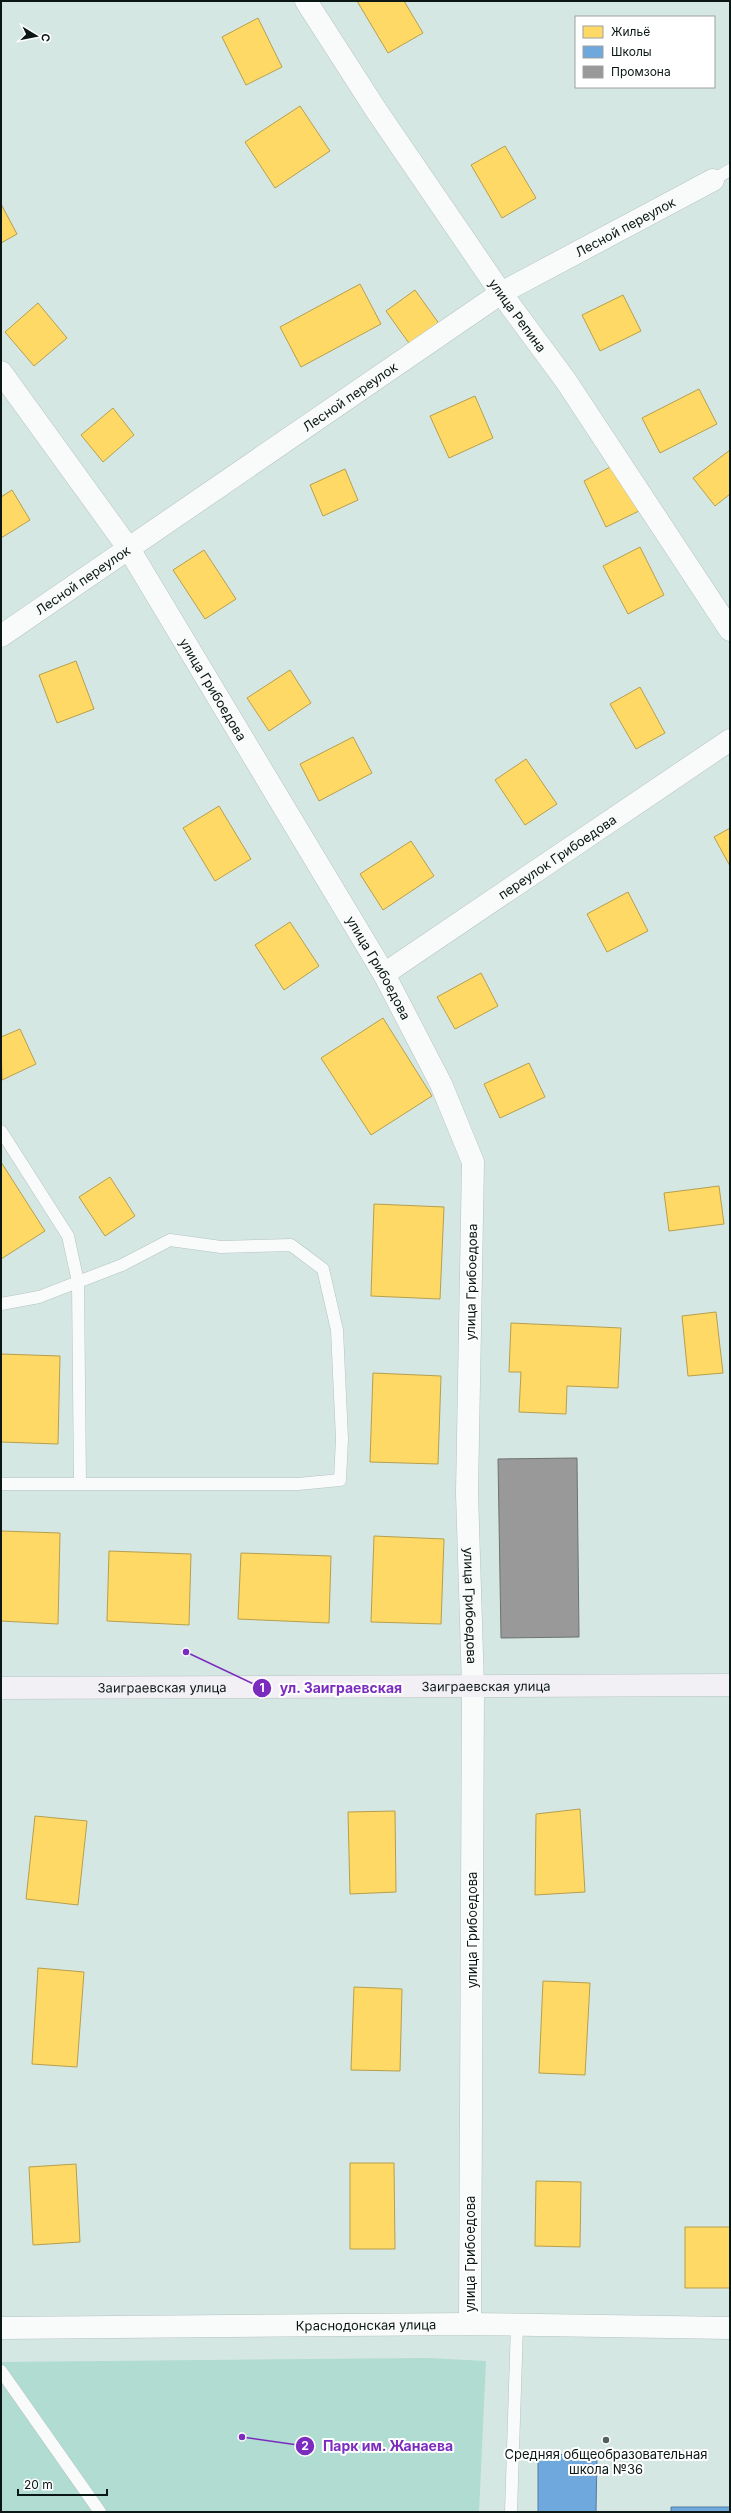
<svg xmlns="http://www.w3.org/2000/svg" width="731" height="2513" viewBox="0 0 731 2513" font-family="Inter,sans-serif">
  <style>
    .green { fill: #b0dcd2 }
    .homes { fill: #ffd966; stroke: #b69f4d }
    .schools { fill: #6fa8dc; stroke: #517ca0 }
    .industry { fill: #999; stroke: #6e7271 }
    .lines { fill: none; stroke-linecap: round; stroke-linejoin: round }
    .lane-casing { stroke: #b5c3c0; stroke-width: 13 }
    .street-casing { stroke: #b5c3c0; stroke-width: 23 }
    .primary-casing { stroke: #bac3c1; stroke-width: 23 }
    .lane { stroke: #f9fbfb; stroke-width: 12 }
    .street { stroke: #f9fbfb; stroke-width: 22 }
    .primary { stroke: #f2f0f5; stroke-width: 22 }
    .poi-dot { fill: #51605c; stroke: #fff; stroke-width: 1.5 }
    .labels { text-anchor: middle; stroke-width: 4; stroke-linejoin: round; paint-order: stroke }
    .street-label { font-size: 13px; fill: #0a1714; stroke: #fff }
    .poi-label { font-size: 13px; fill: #0a1714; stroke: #fff }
    .leader { fill: none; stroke: #7b2cbf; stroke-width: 1.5 }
    .callout-dot { fill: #7b2cbf; stroke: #fff; stroke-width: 1.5 }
    .mark-label { font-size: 12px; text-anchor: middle; font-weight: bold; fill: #fff }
    .callout-label { font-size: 14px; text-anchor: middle; font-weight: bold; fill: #7b2cbf; stroke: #fff; stroke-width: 4; stroke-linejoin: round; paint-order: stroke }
  </style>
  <rect width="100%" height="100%" fill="#d5e7e3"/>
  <path class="green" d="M427,2358l59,3 -7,151h-478v-150z"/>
  <path class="homes" d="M357,1h47l19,32 -35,20z
    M258,18l24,49 -36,18 -24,-48z
    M300,106l30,45 -55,37 -30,-46z
    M505,146l31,52 -34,20 -31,-53z
    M1,204l16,30 -16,9z
    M360,284l21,40 -80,43 -21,-40z
    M415,290l25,35 -29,21 -25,-35z
    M623,295l18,36 -41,20 -18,-36z
    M38,303l29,35 -33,28 -29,-34z
    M699,389l18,35 -57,29 -18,-35z
    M475,396l18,42 -44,20 -19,-42z
    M113,408l21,27 -31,27 -22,-27z
    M730,450v44l-15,12 -22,-28z
    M616,464l23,47 -33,16 -22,-46z
    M345,469l13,31 -35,16 -13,-31z
    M12,490l18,30 -29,18v-41z
    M640,547l24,48 -36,19 -25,-48z
    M204,550l32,49 -31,20 -32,-49z
    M76,661l18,48 -37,14 -18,-48z
    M290,670l21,33 -42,28 -22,-33z
    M640,687l25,46 -29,16 -26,-45z
    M353,737l19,36 -53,28 -19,-37z
    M526,759l31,45 -32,21 -30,-45z
    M219,806l32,53 -36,22 -32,-53z
    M730,828v38l-16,-29z
    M411,841l23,35 -51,34 -23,-36z
    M628,892l20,39 -41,21 -20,-38z
    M290,922l29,44 -35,24 -29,-45z
    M481,973l17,33 -43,23 -18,-32z
    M383,1018l49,78 -61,39 -50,-77z
    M20,1029l16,35 -34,16 -1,-43z
    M529,1063l16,34 -45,21 -16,-34z
    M1,1162l44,69 -44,28z
    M110,1177l25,39 -30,20 -26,-39z
    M719,1186l5,38 -55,7 -5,-38z
    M374,1204l70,3 -4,92 -69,-3z
    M716,1312l7,61 -35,3 -6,-60z
    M511,1323l110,5 -3,60 -51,-2 -1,28 -47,-2 2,-40h-12z
    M1,1354l59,2 -2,88 -57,-2z
    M373,1373l68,3 -3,88 -68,-2z
    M1,1531l59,2 -2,91 -57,-3z
    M374,1536l70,3 -3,85 -70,-2z
    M109,1551l82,3 -2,71 -82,-4z
    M241,1553l90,3 -2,67 -91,-4z
    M580,1809l5,83 -50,3 1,-81z
    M395,1811l1,81 -46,2 -2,-82z
    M35,1816l52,5 -9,84 -52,-6z
    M38,1968l46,4 -7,95 -45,-3z
    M543,1981l47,2 -5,92 -46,-2z
    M354,1987l48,2 -2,82 -49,-1z
    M350,2163h44l1,86h-45z
    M76,2164l4,78 -47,3 -4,-78z
    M536,2181l45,1 -1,65 -45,-1z
    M685,2227h45v61h-45z"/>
  <path class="schools" d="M538,2454l59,1 -1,57h-58z
    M671,2507h59v5h-59z"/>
  <path class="industry" d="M577,1458l2,179 -78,1 -3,-179z"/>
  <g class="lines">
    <g class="lane-casing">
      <path id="lane" d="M713,180l17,-10
        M1,1131l67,105 10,46 2,202
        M1,1304l38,-7 83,-32 48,-25 51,7 70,-2 32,24 14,61 5,109 -2,41 -42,4h-297
        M1,2371l99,141
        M511,2512l6,-187"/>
    </g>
    <g class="street-casing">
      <g id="street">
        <path id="s1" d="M306,1l70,109 125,183 65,88 164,249"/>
        <path id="s2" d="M1,372l128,177 255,425 57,110 32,78 -6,331 6,194 -3,637"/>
        <path id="s3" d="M1,636l500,-343 212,-113"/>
        <path id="s4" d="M384,974l346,-234"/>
        <path id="s5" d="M1,2328l469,-4 260,4"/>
      </g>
    </g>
    <g class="primary-casing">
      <g id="primary">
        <path id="s6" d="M1,1688l729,-3"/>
      </g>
    </g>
    <use href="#lane" class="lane"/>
    <use href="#street" class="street"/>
    <use href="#primary" class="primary"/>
  </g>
  <circle class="poi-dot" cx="606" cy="2440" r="4"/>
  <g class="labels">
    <g class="street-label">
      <text dy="5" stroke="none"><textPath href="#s3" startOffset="747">Лесной переулок</textPath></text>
      <text dy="5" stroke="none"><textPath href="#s1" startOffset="379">улица Репина</textPath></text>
      <text dy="5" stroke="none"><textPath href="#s3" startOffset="423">Лесной переулок</textPath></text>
      <text dy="5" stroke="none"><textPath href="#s3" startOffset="99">Лесной переулок</textPath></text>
      <text dy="5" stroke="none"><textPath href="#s2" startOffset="382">улица Грибоедова</textPath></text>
      <text dy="5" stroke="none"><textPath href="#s4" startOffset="209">переулок Грибоедова</textPath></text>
      <text dy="5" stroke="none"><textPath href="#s2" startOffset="706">улица Грибоедова</textPath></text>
      <text transform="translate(471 1282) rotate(-89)" y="5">улица Грибоедова</text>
      <text dy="5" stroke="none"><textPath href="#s2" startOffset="1366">улица Грибоедова</textPath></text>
      <text dy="5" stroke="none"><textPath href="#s6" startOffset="485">Заиграевская улица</textPath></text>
      <text dy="5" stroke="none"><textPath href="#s6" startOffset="161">Заиграевская улица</textPath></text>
      <text transform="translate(472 1930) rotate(-90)" y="5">улица Грибоедова</text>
      <text transform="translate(470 2254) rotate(-90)" y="5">улица Грибоедова</text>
      <text dy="5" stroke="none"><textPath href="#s5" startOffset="365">Краснодонская улица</textPath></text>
    </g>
    <g class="poi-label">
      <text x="606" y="2459">Средняя общеобразовательная<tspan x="606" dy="15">школа №36</tspan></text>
    </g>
  </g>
  <path class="leader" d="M186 1652L262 1688M242 2437L305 2446"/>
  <g class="callout-dot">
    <circle cx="186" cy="1652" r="4"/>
    <circle cx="242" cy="2437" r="4"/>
    <circle cx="262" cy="1688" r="10"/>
    <circle cx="305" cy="2446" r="10"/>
  </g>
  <g class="mark-label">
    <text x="262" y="1692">1</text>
    <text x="305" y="2450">2</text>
  </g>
  <g class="callout-label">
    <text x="341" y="1693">ул. Заиграевская</text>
    <text x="388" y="2451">Парк им. Жанаева</text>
  </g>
  <rect width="731" height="2513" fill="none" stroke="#0a1714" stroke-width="4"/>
  <rect x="575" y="16" width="140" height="72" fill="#ffffff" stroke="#9da2a1"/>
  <rect x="583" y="26" width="20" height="12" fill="#ffd966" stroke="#9da2a1"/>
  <text x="611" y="36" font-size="12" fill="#0a1714">Жильё</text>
  <rect x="583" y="46" width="20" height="12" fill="#6fa8dc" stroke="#9da2a1"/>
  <text x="611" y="56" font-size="12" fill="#0a1714">Школы</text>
  <rect x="583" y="66" width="20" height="12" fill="#999999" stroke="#9da2a1"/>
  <text x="611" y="76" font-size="12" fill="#0a1714">Промзона</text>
  <g transform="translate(36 36) rotate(100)" stroke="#ffffff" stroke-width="3" paint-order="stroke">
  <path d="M0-3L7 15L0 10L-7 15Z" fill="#0a1714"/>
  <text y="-6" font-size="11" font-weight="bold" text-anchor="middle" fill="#0a1714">С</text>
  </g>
  <path d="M18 2489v6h89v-6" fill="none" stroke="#0a1714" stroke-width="2"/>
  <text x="24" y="2489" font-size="12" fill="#0a1714" stroke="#ffffff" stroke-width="3" paint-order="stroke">20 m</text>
</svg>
